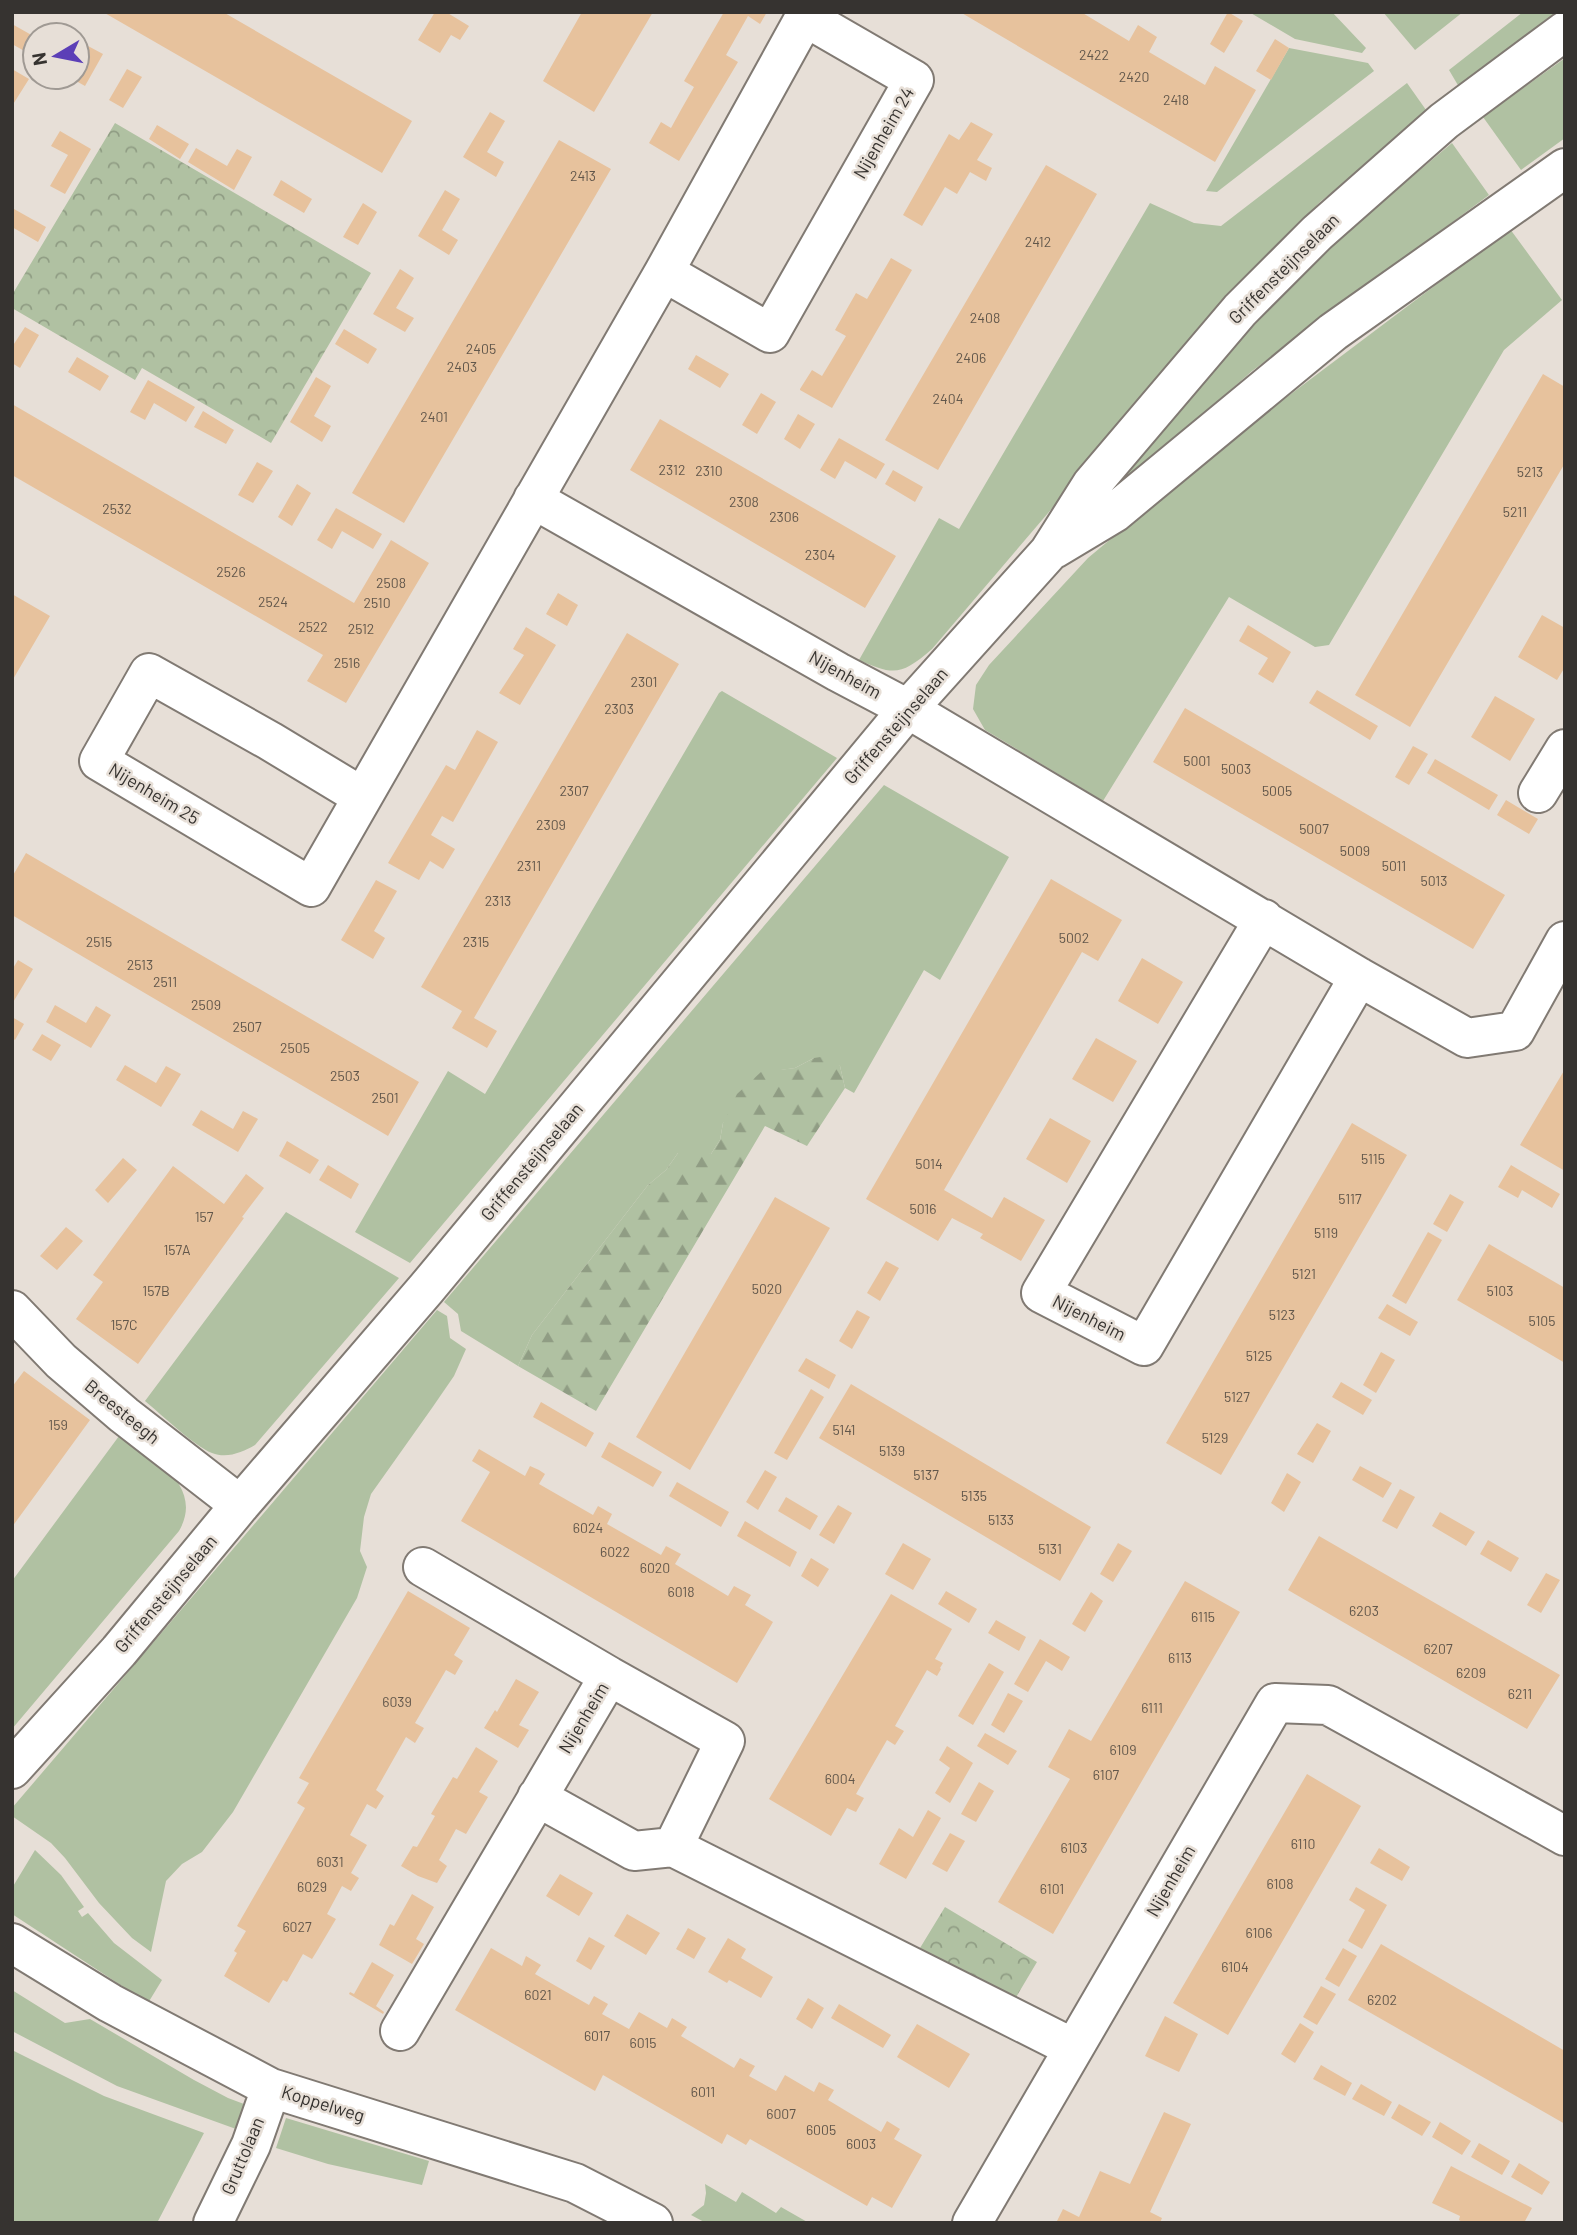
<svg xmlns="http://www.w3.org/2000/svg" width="1577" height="2235" viewBox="0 0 1577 2235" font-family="Barlow,sans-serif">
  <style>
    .grass { fill: #b0c1a2 }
    .forest { fill: url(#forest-firs) }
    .park { fill: url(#park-crowns) }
    .building { fill: #e7c29d }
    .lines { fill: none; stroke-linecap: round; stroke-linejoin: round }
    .street-casing { stroke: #817a73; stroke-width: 42 }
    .street { stroke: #fff; stroke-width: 38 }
    .labels { text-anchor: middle; stroke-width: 5; stroke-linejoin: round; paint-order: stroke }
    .number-label { font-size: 14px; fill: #62574b }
    .street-label { font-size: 18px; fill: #363330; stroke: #e7dfd7 }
  </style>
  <defs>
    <pattern id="forest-firs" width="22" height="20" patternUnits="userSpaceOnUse" patternTransform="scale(1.75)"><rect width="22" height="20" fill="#b0c1a2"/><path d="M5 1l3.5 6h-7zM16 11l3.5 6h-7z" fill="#909d84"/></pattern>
    <pattern id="park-crowns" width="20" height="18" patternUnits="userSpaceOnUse" patternTransform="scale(1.75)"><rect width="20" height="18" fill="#b0c1a2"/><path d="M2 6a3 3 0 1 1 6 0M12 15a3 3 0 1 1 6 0" fill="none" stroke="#909d84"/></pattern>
  </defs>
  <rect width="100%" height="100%" fill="#e7dfd7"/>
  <path class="grass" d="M1249,12h83l34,36 -4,5 -67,-14z
    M1383,12h80l-48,38z
    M1523,12h36l-100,75 -10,-17z
    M1289,48l79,15 6,8 -157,121 -11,-1z
    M1565,58v80l-44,32 -38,-53z
    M1407,83l24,34 -110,84 -69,73 -320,375c-30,26 -38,27 -73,11l80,-142 20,11 191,-326 44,20 27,3z
    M1452,143l37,52 -237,176 -124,110 -9,-7 182,-204z
    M1510,229l52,71 -58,50 -175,295 -14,2 -86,-50 -126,204 -118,-71 -12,-21 3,-24 13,-20 99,-107 139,-116z
    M722,691l115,67 -427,505 -55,-31 93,-161 37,23 234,-401z
    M884,785l125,72 -69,123 -16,-10 -70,123 -9,-5 -5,-22 -26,-8 -19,10 -14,2 -58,53 -3,17 -9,14 -33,-1 -12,17 -18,15 -116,150 -14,31 -57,-35 -3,-17 -14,-12z
    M286,1212l113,66 -144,167c-12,7 -28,14 -43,8 -18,-7 -51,-39 -67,-52z
    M437,1310l10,6 3,22 16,11 -12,27 -22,32 -61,86 -7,23 -4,34 7,16 -10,31 -124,214 -31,40 -20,12 -16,17 -15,71 -19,-14 -33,-35 -34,-45 -14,-15 -39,-27v-8z
    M122,1432c30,25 83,54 57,99l-167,198v-148z
    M35,1850l26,25 23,32 -6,4 4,6 6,-4 26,30 48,37 -14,23 -136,-89v-26z
    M12,1990l53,33 25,-4 104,61 34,18 16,6 -8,25 -119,-43 -105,-55z
    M12,2050l92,46 100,37 -47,90h-145z
    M286,2118l143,43 -7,24 -94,-21 -52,-16z
    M705,2184l31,18 6,-10 34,21 5,-6 28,16h-103l-15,-8 13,-10 2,-12z"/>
  <path class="forest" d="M827,1056l13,10 5,22 -38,58 -42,-20 -169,285 -78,-45 14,-31 116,-150 18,-15 12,-17 18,-4 15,5 9,-14 3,-17 14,-29 24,-22 34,-4 19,-10z"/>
  <path class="park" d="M115,123l256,150 -100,170 -129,-75 -7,12 -123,-72v-13z
    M945,1907l92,55 -25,42 -92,-56z"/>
  <path class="building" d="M103,12h120l189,109 -30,52z
    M435,12h11l23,14 -9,14 -9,-5 -11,18 -22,-13z
    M582,12h71l-59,100 -51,-31z
    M724,12h43l-7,12 -12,-8 -22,39 12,7 -59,99 -30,-18 12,-21 10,6 11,-20 12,-21 -10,-6z
    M960,12h121l48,29 9,-16 19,12 -8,15 56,33 10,-19 41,24 -41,72z
    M1228,12l15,9 -19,32 -14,-9z
    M49,23l16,9 -2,3h-21z
    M12,24l23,13v20l-23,-13z
    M1275,39l14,9 -18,32 -15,-9z
    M88,46l15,8 -18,32 -16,-9h8v-13z
    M12,69l17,10 -17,27z
    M127,69l15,8 -19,31 -14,-8z
    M490,112l15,9 -18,31 17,10 -8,15 -33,-20z
    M971,122l22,12 -16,26 15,8 -6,13 -16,-9 -13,22 -12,-7 -23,39 -19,-11 46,-81 10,6z
    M157,125l32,19 -9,15 -31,-20z
    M60,131l31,18 -26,45 -15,-8 18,-31 -17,-9z
    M559,140l52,29 -207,354 -52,-30z
    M196,148l31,18 10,-17 15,8 -18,33 -46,-28z
    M1046,165l51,29 -159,276 -53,-30z
    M281,180l31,19 -8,14 -31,-18z
    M445,190l15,9 -18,31 16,10 -9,15 -31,-19z
    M363,203l14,9 -19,33 -15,-8z
    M14,209l32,18 -8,15 -26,-15v-15z
    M891,258l21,12 -80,138 -32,-18v-1l12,-19 10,6 24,-40 -11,-6 21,-37 11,6z
    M400,269l14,9 -18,30 18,10 -9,14 -32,-18z
    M25,327l14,8 -19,33 -8,-5v-16z
    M344,329l33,20 -9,15 -33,-20z
    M696,355l33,19 -9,14 -32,-19z
    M77,357l32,19 -9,15 -32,-19z
    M1543,374l22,13v76l-155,264 -55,-32z
    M316,377l15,9 -17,30 17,10 -9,16 -32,-20z
    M148,380l47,27 -9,15 -32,-19 -9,17 -15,-8z
    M761,393l15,9 -19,32 -15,-9z
    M12,404l342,199 37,-63 38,23 -83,140 -39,-22 16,-26 -311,-180z
    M203,411l31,19 -8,14 -32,-17z
    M798,414l17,10 -15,25 -16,-10z
    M660,419l236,137 -31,52 -235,-138z
    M839,438l46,26 -9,15 -31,-18 -10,18 -15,-9z
    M257,462l16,9 -20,32 -15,-8z
    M893,470l30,17 -8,15 -30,-18z
    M297,484l14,9 -19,33 -14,-9z
    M336,508l46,26 -9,15 -31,-18 -10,18 -15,-9z
    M558,593l20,12 -11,21 -21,-12z
    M12,594l38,22 -38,65z
    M1542,615l23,13v39l-8,13 -39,-23z
    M1248,625l43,27 -18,31 -15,-9 10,-16 -29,-17z
    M526,627l30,18 -36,60 -21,-12 25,-38 -11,-6z
    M627,633l52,31 -205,354 23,13 -10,17 -35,-20 10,-17 -41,-24z
    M1317,690l61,36 -8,14 -61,-37z
    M1495,696l40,23 -25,42 -39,-24z
    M1185,708l320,187 -32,54 -320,-187z
    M477,730l21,12 -45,80 -11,-6 -11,19 24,14 -12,20 -13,-8 -11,19 -31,-17 58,-98 9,5z
    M1413,746l15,8 -19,31 -14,-8z
    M1435,759l63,36 -9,15 -62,-37z
    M1506,800l32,19 -9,15 -32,-19z
    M26,853l393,229 -31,54 -376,-221v-38z
    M1051,879l71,41 -24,41 -16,-9 -138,238 48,28 12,-21 41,23 -24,41 -41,-23 3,-4 -31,-16 -14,23 -72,-42z
    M376,880l21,11 -23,40 11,7 -12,21 -32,-19z
    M1142,958l41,24 -25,42 -40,-23z
    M18,960l15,9 -21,35v-34z
    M55,1005l31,18 10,-17 15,9 -20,33 -45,-26z
    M12,1017l12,7 -9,16 -3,-2z
    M42,1034l19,11 -10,16 -19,-11z
    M1096,1038l41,23 -24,41 -41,-23z
    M125,1065l31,18 10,-17 15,8 -20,33 -45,-27z
    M1565,1069v102l-45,-26z
    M201,1110l32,19 10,-18 15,8 -20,33 -46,-27z
    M1050,1118l41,23 -24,42 -41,-24z
    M1352,1123l55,32 -186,320 -55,-32z
    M287,1141l32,19 -9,14 -31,-18z
    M123,1158l14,12 -29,33 -13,-13z
    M328,1165l31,19 -8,15 -32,-19z
    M1511,1165l49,29 -8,14 -30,-18 -4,8 -20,-11z
    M173,1166l51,38 22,-30 18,14 -22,29 2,1 -106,146 -62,-45 27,-37 -10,-7z
    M1450,1194l14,8 -17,30 -14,-8z
    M775,1197l55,31 -140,242 -54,-33z
    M66,1227l17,14 -26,29 -17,-14z
    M1428,1232l14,8 -36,64 -14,-8z
    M1489,1244l76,44v75l-108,-63z
    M886,1261l13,7 -19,33 -13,-8z
    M1387,1304l31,18 -8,14 -32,-18z
    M857,1310l13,7 -18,32 -13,-8z
    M1381,1352l14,8 -19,33 -13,-8z
    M806,1358l30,17 -7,14 -31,-18z
    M24,1371l66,49 -78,107v-140z
    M1341,1382l31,18 -9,15 -31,-18z
    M851,1384l240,143 -31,54 -241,-143z
    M811,1389l13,8 -37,63 -13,-7z
    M541,1402l53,31 -8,14 -53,-30z
    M1317,1423l14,8 -18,32 -16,-9z
    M609,1442l53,30 -9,15 -52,-30z
    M479,1449l46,27 5,-10 9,4 6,4 -6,10 54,31 5,-9 14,8 -5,10 54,31 5,-9 15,8 -6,10 53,32 6,-10 17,9 -6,10 28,17 -36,61 -276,-162 29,-49 -18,-11z
    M1360,1466l32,17 -9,15 -31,-18z
    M765,1470l12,7 -19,33 -12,-8z
    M1287,1473l14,9 -17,30 -13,-9z
    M677,1482l52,30 -8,15 -52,-31z
    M1400,1489l15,8 -18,32 -15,-8z
    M786,1497l32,19 -8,14 -32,-19z
    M838,1505l14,8 -18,31 -15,-9z
    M1440,1512l35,20 -9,14 -34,-20z
    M745,1521l52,31 -7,15 -53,-31z
    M1319,1536l241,139 -33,54 -239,-139z
    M1488,1540l31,18 -8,14 -31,-18z
    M903,1543l28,16 -18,31 -28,-16z
    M1118,1543l14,8 -19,31 -13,-8z
    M811,1558l18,11 -11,18 -17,-11z
    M1546,1573l14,7 -19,33 -14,-8z
    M1185,1581l55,31 -187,322 -55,-32 72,-123 -22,-12 21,-38 22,12z
    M408,1591l62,37 -16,27 9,6 -8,14 -9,-5 -31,53 9,5 -9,15 -9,-6 -30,53 8,6 -8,13 -9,-5 -17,31 17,10 -16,28 8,5 -8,13 -9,-5 -15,28 9,5 -19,32 -5,8 -9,-5 -16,28 -4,-2 -14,23 -45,-27 13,-23 -3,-2 12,-20 -9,-5 68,-118 -8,-5 12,-20 -10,-5z
    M946,1591l31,18 -8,14 -31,-19z
    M1091,1592l12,9 -18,31 -13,-8z
    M891,1594l61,35 -17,30 8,4 -3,5 1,1 -4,7 -10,-6 -32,56 9,5 -9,14 -8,-5 -31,54 8,4 -8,14 -9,-4 -16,28 -62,-37z
    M996,1620l30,17 -7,14 -31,-18z
    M1040,1639l30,18 -8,14 -16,-10 -18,31 -14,-8z
    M989,1663l15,9 -31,53 -15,-9z
    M516,1679l23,13 -20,33 10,5 -11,18 -34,-20 11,-18 2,2z
    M1008,1693l15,8 -19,32 -13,-8z
    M985,1733l32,18 -9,14 -31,-19z
    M947,1746l26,17 -23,40 -15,-10 15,-25 -11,-8z
    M476,1747l22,14 -19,31 9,5 -22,37 -10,-5 -17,31 8,6 -10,17 -19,-7 -17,-10 12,-20 4,1 18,-31 -4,-2 22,-37 4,2z
    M1307,1774l54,32 -133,229 -55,-32z
    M979,1782l15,9 -18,31 -15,-8z
    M928,1810l13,8 -35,61 -27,-15 20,-36 14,9z
    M950,1833l15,8 -18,31 -15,-8z
    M1379,1848l31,19 -8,14 -32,-18z
    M560,1874l33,19 -14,23 -33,-20z
    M1356,1887l31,18 -25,44 -14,-8 17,-31 -16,-10z
    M412,1894l22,13 -18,32 8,5 -12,20 -33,-19 11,-21 4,2z
    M627,1914l33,19 -14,22 -32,-19z
    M688,1928l18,10 -12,21 -18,-10z
    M589,1937l16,9 -14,24 -15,-9z
    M728,1938l18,11 -5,9 32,19 -12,21 -32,-18 -2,3 -19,-11z
    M1381,1944l184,107v73l-217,-124z
    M491,1948l31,18 4,-10 15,9 -6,9 54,31 5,-9 14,8 -6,10 27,15 10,-17 28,16 5,-10 15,9 -6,9 53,32 6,-10 9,5 6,3 -6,10 27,15 9,-16 29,17 5,-10 15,8 -6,10 53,32 6,-11 13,8 -6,10 28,16 -30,53 -20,-11 -5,9 -117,-67 -4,6 -19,-11 -5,10 -119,-69 -8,16 -140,-81z
    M1343,1948l14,8 -18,31 -14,-8z
    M372,1962l22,13 -18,31 8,6 -1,2 -34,-20 1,-2 4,2z
    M1321,1986l15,8 -19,31 -14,-8z
    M808,1998l16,10 -12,21 -16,-10z
    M839,2004l52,31 -8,13 -52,-30z
    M1165,2016l33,18 -19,38 -34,-16z
    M1300,2023l14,9 -19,31 -14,-9z
    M917,2024l53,30 -21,34 -52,-31z
    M1321,2065l31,18 -7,13 -32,-17z
    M1361,2084l31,18 -8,14 -32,-17z
    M1399,2104l32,18 -9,14 -31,-18z
    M1164,2112l27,12 -41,88 12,6 -2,5h-104l7,-14 16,8 21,-46 30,13z
    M1440,2122l31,19 -9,14 -30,-18z
    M1479,2143l31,18 -8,14 -31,-18z
    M1519,2163l31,19 -8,13 -31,-18z
    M1451,2166l81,42 -8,15h-60l-5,-3 1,-4 -28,-13z"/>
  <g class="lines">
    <g class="street-casing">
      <path id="street" d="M533,499l305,173 70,37 451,268 108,61 48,-7 50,-90
        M1054,549l60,-36 219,-181 232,-164
        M1538,793l27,-44
        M361,796l-91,-55 -121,-68 -50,88 212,126 353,-615 141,-255 109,63 -144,253 -106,-61
        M1264,919l-223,374 103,53 215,-369
        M12,1310l49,51 63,54 116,90
        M423,1567l186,109
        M12,1769l107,-118 121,-146 186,-216 482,-580 141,-157 43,-68 148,-174 77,-77 127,-112 121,-90
        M537,1797l97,54 39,-4
        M12,1943l98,60 161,85 304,95 78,40
        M400,2031l209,-355 116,65 -52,106 400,201
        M213,2223l38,-78 20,-57
        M972,2223l303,-520 53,2 237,131"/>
    </g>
    <use href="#street" class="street"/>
  </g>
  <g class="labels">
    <g class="number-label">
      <text x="1094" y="60">2422</text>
      <text x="1134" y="82">2420</text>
      <text x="1176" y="105">2418</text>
      <text x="583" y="181">2413</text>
      <text x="1038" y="247">2412</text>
      <text x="985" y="323">2408</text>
      <text x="481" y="354">2405</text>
      <text x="971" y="363">2406</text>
      <text x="462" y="372">2403</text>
      <text x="948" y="404">2404</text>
      <text x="434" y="422">2401</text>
      <text x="672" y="475">2312</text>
      <text x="709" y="476">2310</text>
      <text x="1530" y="477">5213</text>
      <text x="744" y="507">2308</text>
      <text x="117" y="514">2532</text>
      <text x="1515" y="517">5211</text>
      <text x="784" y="522">2306</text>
      <text x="820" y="560">2304</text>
      <text x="231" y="577">2526</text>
      <text x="391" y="588">2508</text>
      <text x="273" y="607">2524</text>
      <text x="377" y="608">2510</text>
      <text x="313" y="632">2522</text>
      <text x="361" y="634">2512</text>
      <text x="347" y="668">2516</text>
      <text x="644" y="687">2301</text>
      <text x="619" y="714">2303</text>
      <text x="1197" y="766">5001</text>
      <text x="1236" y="774">5003</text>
      <text x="574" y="796">2307</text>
      <text x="1277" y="796">5005</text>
      <text x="551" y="830">2309</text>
      <text x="1314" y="834">5007</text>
      <text x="1355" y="856">5009</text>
      <text x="529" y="871">2311</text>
      <text x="1394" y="871">5011</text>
      <text x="1434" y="886">5013</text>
      <text x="498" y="906">2313</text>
      <text x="1074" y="943">5002</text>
      <text x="99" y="947">2515</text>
      <text x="476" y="947">2315</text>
      <text x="140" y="970">2513</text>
      <text x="165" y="987">2511</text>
      <text x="206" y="1010">2509</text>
      <text x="247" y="1032">2507</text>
      <text x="295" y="1053">2505</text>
      <text x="345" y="1081">2503</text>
      <text x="385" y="1103">2501</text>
      <text x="1373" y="1164">5115</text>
      <text x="929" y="1169">5014</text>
      <text x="1350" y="1204">5117</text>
      <text x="923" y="1214">5016</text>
      <text x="204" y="1222">157</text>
      <text x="1326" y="1238">5119</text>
      <text x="177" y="1255">157A</text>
      <text x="1304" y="1279">5121</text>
      <text x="767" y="1294">5020</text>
      <text x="156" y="1296">157B</text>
      <text x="1500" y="1296">5103</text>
      <text x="1282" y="1320">5123</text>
      <text x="1542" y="1326">5105</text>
      <text x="124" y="1330">157C</text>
      <text x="1259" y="1361">5125</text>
      <text x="1237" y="1402">5127</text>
      <text x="58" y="1430">159</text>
      <text x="844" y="1435">5141</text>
      <text x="1215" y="1443">5129</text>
      <text x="892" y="1456">5139</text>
      <text x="926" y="1480">5137</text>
      <text x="974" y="1501">5135</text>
      <text x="1001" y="1525">5133</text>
      <text x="588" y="1533">6024</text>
      <text x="1050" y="1554">5131</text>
      <text x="615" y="1557">6022</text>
      <text x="655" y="1573">6020</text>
      <text x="681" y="1597">6018</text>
      <text x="1364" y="1616">6203</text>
      <text x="1203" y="1622">6115</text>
      <text x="1438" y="1654">6207</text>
      <text x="1180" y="1663">6113</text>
      <text x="1471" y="1678">6209</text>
      <text x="1520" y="1699">6211</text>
      <text x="397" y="1707">6039</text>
      <text x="1152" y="1713">6111</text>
      <text x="1123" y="1755">6109</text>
      <text x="1106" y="1780">6107</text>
      <text x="840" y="1784">6004</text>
      <text x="1303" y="1849">6110</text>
      <text x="1074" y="1853">6103</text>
      <text x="330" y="1867">6031</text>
      <text x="1280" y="1889">6108</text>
      <text x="312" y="1892">6029</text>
      <text x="1052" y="1894">6101</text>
      <text x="297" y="1932">6027</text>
      <text x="1259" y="1938">6106</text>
      <text x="1235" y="1972">6104</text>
      <text x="538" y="2000">6021</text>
      <text x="1382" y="2005">6202</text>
      <text x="597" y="2041">6017</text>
      <text x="643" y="2048">6015</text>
      <text x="703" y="2097">6011</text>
      <text x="781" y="2119">6007</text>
      <text x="821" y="2135">6005</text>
      <text x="861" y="2149">6003</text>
    </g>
    <g class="street-label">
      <text transform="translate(884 133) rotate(-60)" y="6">Nijenheim 24</text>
      <text transform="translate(1284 269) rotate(-45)" y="6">Griffensteijnselaan</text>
      <text transform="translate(845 675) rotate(29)" y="6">Nijenheim</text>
      <text transform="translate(896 726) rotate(-49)" y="6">Griffensteijnselaan</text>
      <text transform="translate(154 794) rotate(31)" y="6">Nijenheim 25</text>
      <text transform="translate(532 1162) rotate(-50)" y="6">Griffensteijnselaan</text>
      <text transform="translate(1089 1318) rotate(27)" y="6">Nijenheim</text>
      <text transform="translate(122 1412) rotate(39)" y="6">Breesteegh</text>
      <text transform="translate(166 1594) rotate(-50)" y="6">Griffensteijnselaan</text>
      <text transform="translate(584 1718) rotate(-59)" y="6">Nijenheim</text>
      <text transform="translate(1171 1881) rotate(-60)" y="6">Nijenheim</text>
      <text transform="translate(323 2104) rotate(17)" y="6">Koppelweg</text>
      <text transform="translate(243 2156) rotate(-67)" y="6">Gruttolaan</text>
    </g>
  </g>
  <rect width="1577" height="2235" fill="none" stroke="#363330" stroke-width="28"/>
  <g transform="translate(56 56) rotate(260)"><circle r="33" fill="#e7dfd7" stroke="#a09a94" stroke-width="2"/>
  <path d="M0-5L12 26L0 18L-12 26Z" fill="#5c3fb7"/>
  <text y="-10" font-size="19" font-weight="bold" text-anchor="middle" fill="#363330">N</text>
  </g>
</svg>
